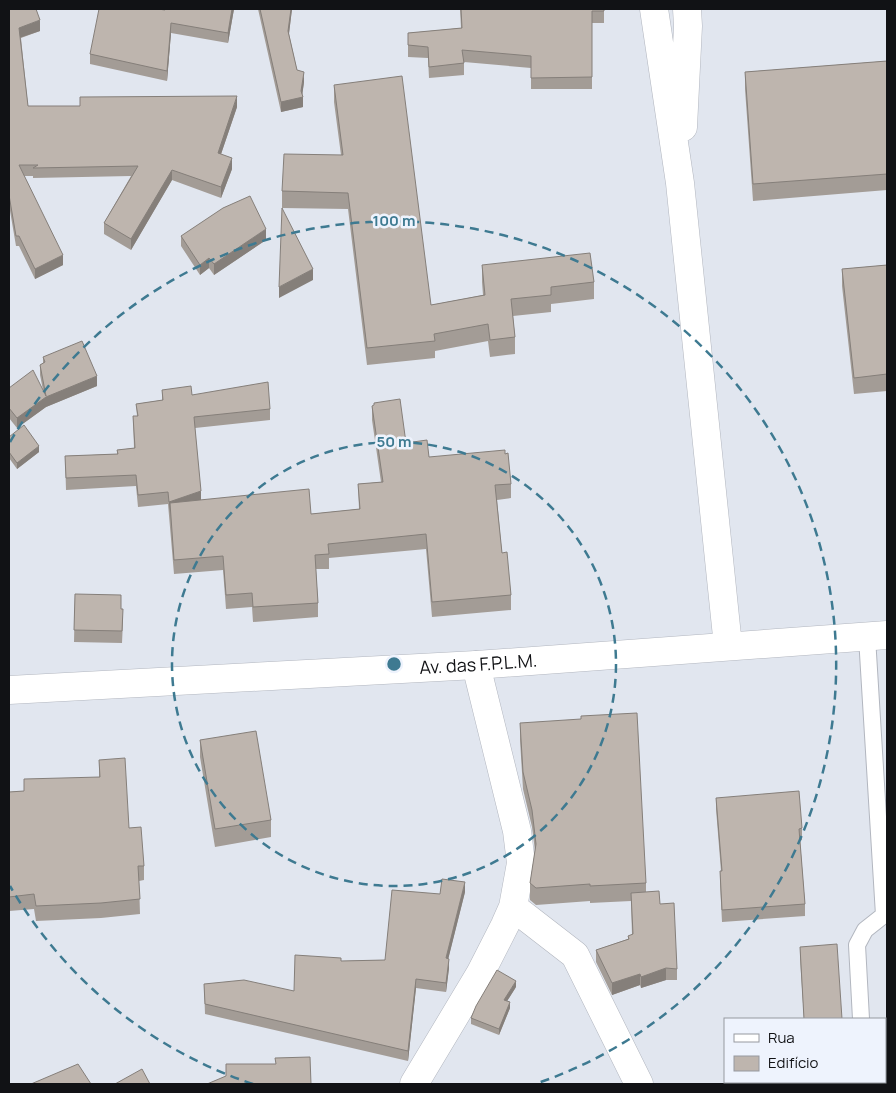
<svg xmlns="http://www.w3.org/2000/svg" width="896" height="1093" viewBox="0 0 896 1093" font-family="Manrope,sans-serif">
  <style>
    .lines { fill: none; stroke-linecap: round; stroke-linejoin: round }
    .service-casing { stroke: #b2b6bf; stroke-width: 18 }
    .minor-casing { stroke: #b2b6bf; stroke-width: 29 }
    .tertiary-casing { stroke: #b2b6bf; stroke-width: 29 }
    .primary-casing { stroke: #b2b6bf; stroke-width: 29 }
    .service { stroke: #fff; stroke-width: 16 }
    .minor { stroke: #fff; stroke-width: 28 }
    .tertiary { stroke: #fff; stroke-width: 28 }
    .primary { stroke: #fff; stroke-width: 28 }
    .wall { fill: #a39c96 }
    .shaded-wall { fill: #857f7a }
    .building { fill: #beb5ae; stroke: #857f7a }
    .ring { fill: none; stroke: #3e7a91; stroke-width: 2.5; stroke-dasharray: 9 6 }
    .labels { text-anchor: middle; stroke-width: 5; stroke-linejoin: round; paint-order: stroke }
    .street-label { font-size: 18px; fill: #111215; stroke: #eef3fd }
    .centre { fill: #3e7a91; stroke: #eef3fd; stroke-width: 2.5 }
    .ring-label { font-size: 15px; text-anchor: middle; font-weight: bold; fill: #3e7a91; stroke: #eef3fd; stroke-width: 5; stroke-linejoin: round; paint-order: stroke }
  </style>
  <rect width="100%" height="100%" fill="#e1e6ef"/>
  <g class="lines">
    <g class="service-casing">
      <path id="service" d="M867,637l17,278
        M861,1019l-4,-74 8,-15 19,-15
        M885,1064l2,1"/>
    </g>
    <g class="minor-casing">
      <path id="minor" d="M513,907l62,48 64,129
        M414,1084l66,-110 25,-49 8,-18 8,-44 -4,-32 -41,-166"/>
    </g>
    <g class="tertiary-casing">
      <path id="tertiary" d="M654,9l26,174 48,463
        M683,127l5,-101 -1,-17"/>
    </g>
    <g class="primary-casing">
      <g id="primary">
        <path id="s1" d="M9,690l467,-25 411,-30"/>
      </g>
    </g>
    <use href="#service" class="service"/>
    <use href="#minor" class="minor"/>
    <use href="#tertiary" class="tertiary"/>
    <use href="#primary" class="primary"/>
  </g>
  <path class="wall" d="M9,9l31,22 -19,7 7,68 209,1 -16,47 11,15 -11,29 -49,-18 -41,70 -27,-16v-11l27,-47 -98,2v-2h-9l39,89 -28,14 -16,-33h-3l-7,-41z
    M234,9l-6,34 -57,-10 -4,48 -77,-17v-10l75,-44z
    M258,9h34l-3,25 8,36 7,12 -2,13 1,12 -22,5z
    M460,9h144v14h-12v66h-61v-21l-67,-6v13l-35,3 -1,-20 -20,-1v-24l53,-5z
    M887,61v129l-134,11 -8,-112v-17z
    M334,85l97,220 52,-10 -1,-13v-17l112,17v17l-43,5v8l-38,4 2,21v17l-25,3 -2,-16 -53,10v7l-68,7 -19,-156 -66,-1v-17l59,-36 -7,-53z
    M181,236l85,4 -52,35 -5,-7 -9,7 -19,-29z
    M887,265v126l-33,3 -12,-108v-17z
    M43,357l54,29 -51,21 -29,21 -8,-10v-30l34,2 -3,-15v-10l3,-2z
    M162,390l108,19v11l-75,8 6,72 110,14 48,-5 -1,-25 23,-2 -9,-62v-14l34,37 23,14 82,27v14l-14,2 5,53 9,42v15l-79,7 -6,-68 -97,9v11h-13l2,34v14l-65,5 -1,-15 -26,2 -3,-39 -49,4 -6,-70 -30,3 -2,-21 -70,4 -1,-34 52,-2v-4l17,-2 -1,-32h4l-1,-12 26,-4z
    M9,437l30,15 -22,17 -8,-11z
    M75,594l46,15 2,12 -1,22 -48,-1z
    M520,723l126,160v9l14,12 17,65v11h-11l-25,8 -1,-3 -28,10 -16,-33v-12l32,-11v-3l4,-1 -1,-34 -41,2v-2l-54,4 -6,-5v-17l5,-32 -3,-24 -9,-38 -3,-49z
    M200,740l71,80v17l-56,10 -15,-90z
    M99,760l30,68 15,38v14l-5,1 1,33 -39,4 -65,3 -2,-12 -25,2v-119l15,-1 75,-14z
    M716,798l86,30v12l-2,1 5,63v12l-83,6 -2,-39v-12h1l-5,-62z
    M465,892l-17,67 1,9 -3,24 -30,-4 -8,73 -203,-47 -1,-30 90,7 47,-30 44,-1 55,-66z
    M800,947l42,72h-38l-4,-61z
    M516,987l-9,14 3,7 -11,27 -28,-11v-6z"/>
  <path class="shaded-wall" d="M232,9h2l-6,34v-10z
    M291,9h1l-4,32v-10z
    M40,20v11l-21,7v-10z
    M171,23v10l-4,48v-10z
    M304,72v10l-2,15h1v10l-22,5v-10l20,-11z
    M237,96v11l-19,56v-10z
    M232,158v11l-11,29v-11z
    M172,170v10l-41,70v-11z
    M266,229v11l-52,35v-11z
    M63,255v10l-28,14v-10z
    M209,258v10l-9,7v-10z
    M313,269v11l-34,18v-11z
    M97,376v10l-51,21 -29,21v-10l29,-21z
    M39,446v6l-22,17v-6z
    M201,491v11l-31,1 -1,11v-12z
    M465,882v10l-19,76v-10z
    M449,959v9l-3,24v-9z
    M666,968v12l-25,8v-11z
    M640,974v11l-28,10v-12z
    M416,979v9l-8,73v-10z
    M516,981v6l-12,19v-6z
    M510,1002v6l-11,27v-6z"/>
  <path class="building" d="M9,9h27l4,11 -21,8 9,78h52v-9l157,-1 -19,57 14,5 -11,29 -49,-17 -41,69 -27,-16 34,-57 -105,2 5,-3h-19l44,90 -28,14 -16,-33h-3l-7,-41z
    M99,9h59l7,1v-1h67l-4,24 -57,-10 -4,48 -77,-17z
    M260,9h31l-3,22 9,39 7,2 -3,19 2,6 -22,5z
    M461,9h143v2h-12v66l-61,1v-22l-69,-6 2,13 -35,4 -1,-20 -20,-2v-12l54,-5z
    M887,61v113l-134,10 -8,-112z
    M402,76l29,229 54,-10 -3,-30 108,-12 4,29 -43,5v8l-40,4 4,38 -25,3 -2,-16 -54,10 1,7 -68,7 -19,-155 -66,-2 2,-37 59,1 -9,-70z
    M250,196l16,33 -52,35 -5,-6 -9,7 -19,-29 42,-28z
    M282,208l31,61 -34,18z
    M887,265v109l-33,4 -12,-109z
    M82,341l15,35 -51,21 -29,21 -8,-10v-20l24,-18 13,26 -6,-31 5,-3 -2,-5z
    M268,382l2,27 -76,8 7,74 -32,11 -1,-10 -30,3 -2,-20 -70,3 -1,-22 53,-2 -1,-4 18,-2 -2,-32h5l-2,-12 27,-4 -1,-10 29,-4 1,9z
    M400,399l6,44 21,-3 2,17 76,-7v4l3,-1 3,31 -16,1 7,68 5,-1 4,43 -79,7 -6,-68 -98,10 1,10 -14,1 3,48 -65,4 -1,-14 -26,2 -3,-39 -49,4 -4,-57 139,-14 2,25 49,-5 -2,-25 25,-2 -11,-76 2,-1v-2z
    M24,425l15,21 -22,17 -8,-11v-15z
    M75,594l46,1v14h2l-1,22 -48,-1z
    M637,713l9,170 -56,3v-2l-54,4 -6,-5 6,-39 -4,-34 -9,-38 -3,-49 61,-4v-3z
    M256,731l15,89 -56,9 -15,-89z
    M125,758l4,70 12,-1 3,39h-6l2,33 -39,4 -65,3 -2,-12 -25,3v-105l15,-1v-12l76,-2 -1,-17z
    M799,791l3,37 -3,1 6,75 -83,6 -2,-39h2l-6,-73z
    M442,879l23,3 -19,76 3,1 -3,24 -30,-4 -8,72 -203,-47 -1,-20 40,-4 50,11 1,-36 46,3v3l44,-1 7,-70 48,4z
    M659,891l1,13 14,-1 3,66 -11,-1 -25,9 -1,-3 -28,9 -16,-33 33,-11 -1,-3 5,-2 -2,-41z
    M837,944l5,75h-38l-4,-72z
    M497,970l19,11 -12,19 6,2 -11,27 -28,-11 5,-12z
    M310,1057l1,27h-104l19,-8v-12h50l-1,-6z
    M78,1064l13,20h-60z
    M142,1069l8,15h-35z
    M772,1082h90v2h-89z"/>
  <g class="ring">
    <circle cx="394" cy="664" r="222"/>
    <path d="M253 1084A443 443 0 0 1 10 886M10 442A443 443 0 1 1 535 1084"/>
  </g>
  <g class="labels">
    <g class="street-label">
      <text dy="6" stroke="none"><textPath href="#s1" startOffset="470">Av. das F.P.L.M.</textPath></text>
    </g>
  </g>
  <circle cx="394" cy="664" r="8" class="centre"/>
  <g class="ring-label">
    <text x="394" y="226">100 m</text>
    <text x="394" y="447">50 m</text>
  </g>
  <rect width="896" height="1093" fill="none" stroke="#111215" stroke-width="20"/>
  <rect x="724" y="1018" width="162" height="65" fill="#eef3fd" stroke="#9699a0"/>
  <rect x="734" y="1034" width="25" height="8" fill="#ffffff" stroke="#9699a0"/>
  <text x="768" y="1043" font-size="15" fill="#111215">Rua</text>
  <rect x="734" y="1056" width="25" height="15" fill="#beb5ae" stroke="#9699a0"/>
  <text x="768" y="1068" font-size="15" fill="#111215">Edifício</text>
</svg>
